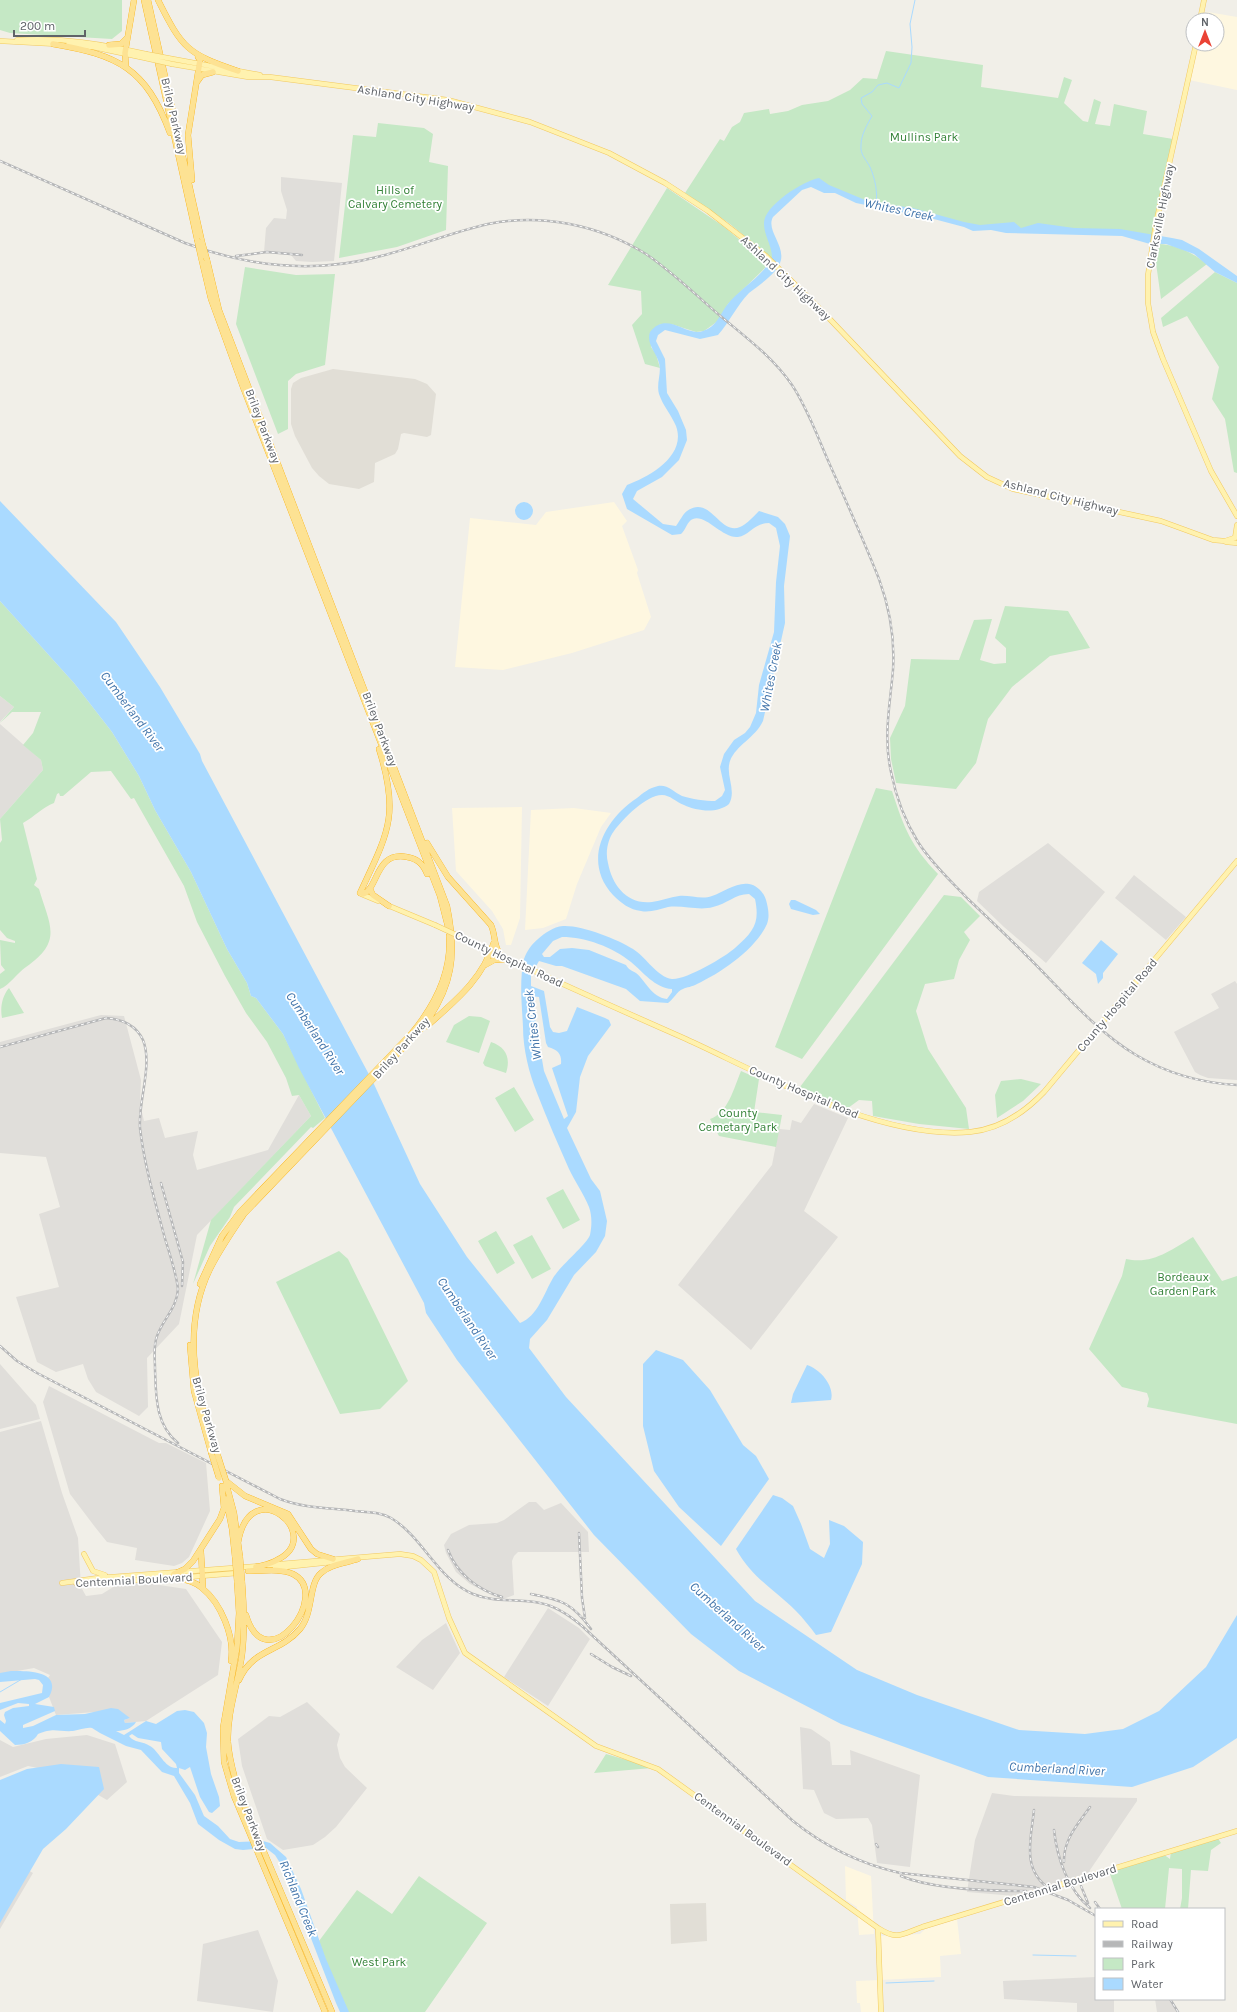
<svg xmlns="http://www.w3.org/2000/svg" width="1237" height="2012" viewBox="0 0 1237 2012" font-family="Karla,sans-serif">
  <style>
    .commercial { fill: #fef7e0 }
    .industrial { fill: #e0deda }
    .education { fill: #e1ded6 }
    .green { fill: #c5e8c5 }
    .water { fill: #aadaff; fill-rule: evenodd }
    .lines { fill: none; stroke-linecap: round; stroke-linejoin: round }
    .stream { stroke: #aadaff; stroke-width: 1 }
    .major-casing { stroke: #f2c960; stroke-width: 5.5 }
    .highway-casing { stroke: #f9ab00; stroke-width: 6 }
    .major { stroke: #fff2af; stroke-width: 4.5 }
    .highway { stroke: #fde293; stroke-width: 5.5 }
    .rail-casing { stroke: #b6b7b8; stroke-width: 2.5 }
    .rail { stroke: #fff; stroke-width: 1; stroke-dasharray: 3; stroke-linecap: butt }
    .major-bridge-casing { stroke: #f2c960; stroke-width: 5.5; stroke-linecap: butt }
    .highway-bridge-casing { stroke: #f9ab00; stroke-width: 6; stroke-linecap: butt }
    .major-bridge { stroke: #fff2af; stroke-width: 4.5 }
    .highway-bridge { stroke: #fde293; stroke-width: 5.5 }
    .labels { text-anchor: middle; stroke-width: 3.5; stroke-linejoin: round; paint-order: stroke }
    .street-label { font-size: 12px; fill: #5f6368; stroke: #fff }
    .park-label { font-size: 12px; fill: #348238; stroke: #fff }
    .water-label { font-size: 13px; font-style: italic; fill: #4174aa; stroke: #fff }
  </style>
  <rect width="100%" height="100%" fill="#f1efe8"/>
  <path class="commercial" d="M1202,11l35,6v73l-48,-10 7,-36h21v-24h-17z
    M614,502l13,19 -5,5 16,44 -1,3 14,44 -7,13 -72,23 -69,17 -48,-3 15,-149 66,7 10,-13z
    M522,807l-2,111 -9,27h-5l-3,-16 -11,-18 -36,-40 -4,-63z
    M574,808l37,5 -10,14 -24,57 -11,35 -23,9 -18,2 6,-120z
    M845,1866l26,10 3,58 -15,1 -2,-28 -11,-7z
    M957,1919l4,35 -21,2 1,21 -61,3 1,32h-20l-1,-9h-3l-1,-22 24,-1 -1,-44 41,-2 5,-5z"/>
  <path class="industrial" d="M281,177l61,6 -8,78 -22,1 -16,-1 -5,-6 -27,-3 2,-24 8,-10 12,1 1,-9 -6,-19z
    M0,696l14,11 -14,15z
    M0,724l41,36 2,10 -43,49z
    M1048,843l57,49 -59,71 -42,-36 -27,-26 2,-9z
    M1134,875l52,42 -20,23 -51,-42z
    M1235,981l2,3v96l-29,-2 -8,-3 -5,-3 -21,-40 45,-24 -8,-14z
    M101,1015l23,1 17,64 -1,24 4,17 15,-3 6,20 33,-7 -5,24 4,15 71,-20 31,-55 12,21 -114,119 -18,89 -32,34 1,49 -9,9 -43,-24 -8,-13 -5,-15 -27,8 -19,-10 -21,-65 43,-10 -20,-73 21,-7 -14,-50 -46,-4v-111z
    M814,1104l34,14 -44,93 34,26 -87,113 -73,-65 94,-120 7,-36 11,1 2,-10 9,3z
    M0,1364l36,41 4,14 -40,10z
    M49,1386l110,57h7l40,20 4,48 -21,46 -7,6 -8,3 -39,-6 2,-12 -30,-6 -12,-15 -25,-33 -27,-92z
    M41,1421l21,72 16,45 3,49 5,9 16,-2 16,-10 21,-2 47,7 36,53 -4,33 -72,46 -21,2 -1,-3 6,-2 -35,-6 -39,3 -7,-18 2,-9 -3,-10 2,-3 -16,-7 -34,6v-242z
    M529,1502h7l8,8 17,-7 27,29 1,20h-71l-4,4 -2,5 2,34 -11,4 -8,-2 -25,-13 -14,-12 -10,-19 -2,-8 7,-11 18,-9 28,-2 7,-3z
    M548,1608l31,20 11,11 -42,67 -44,-29z
    M446,1623l14,30 -27,37 -37,-23 26,-27z
    M307,1702l33,32 -3,11 3,13 5,9 22,21 -31,39 -11,10 -12,8 -30,5 -16,-11 -25,-73 -4,-27 31,-23 11,1z
    M800,1727l11,2 19,13 2,23h19l-1,-15 70,25 -10,92 -33,-4 -5,-38 -4,-7 -32,1 -12,-6 -10,-23 -11,-1z
    M87,1735l28,9 12,38 -20,18 -49,-28 -30,-6 -28,11v-37l13,7 33,-8z
    M992,1793l22,3 123,2v3l-47,69 -3,11 -60,16 -60,-5 8,-52z
    M21,1866l12,7 -33,56v-40z
    M258,1930l20,51 -5,31 -76,-11 6,-57z
    M1096,1977v22h18v13h-37v-9l-73,-4 -1,-18z
    M1155,1999h14l8,13h-20z"/>
  <path class="education" d="M333,369l82,10 12,5 9,10 -5,41 -4,2 -23,-4 -3,1 -3,15 -3,5 -20,9 -1,19 -15,7 -30,-5 -10,-8 -7,-8 -17,-32 -4,-12v-35l2,-6 8,-5z
    M706,1903l1,38 -36,3 -1,-40z"/>
  <path class="green" d="M0,0h122v31l-10,8 -102,-6 -10,-3z
    M886,51l97,14 -2,22 77,11 6,-21 8,3 -8,23 19,18 5,1 6,-23 7,3 -6,22 15,2 4,-22 33,7 -4,23 30,5 -20,98 -180,-11 -101,-23 -43,-16 -24,-2 -40,39 9,25 -2,10 -42,-35 -45,-31 35,-54 4,2 8,-14 8,-5 4,-9 25,-4 1,5 18,-3 14,-6 26,-4 22,-11 13,-12 14,1z
    M378,123l46,5 9,6 -4,28 19,4 -2,64 -49,17 -58,11 14,-123 23,2z
    M667,188l56,38 46,38 -41,40 -10,17 -14,10 -8,1 -25,-8h-11l-9,23 5,7 4,14 -15,-4 -13,-39 10,-11 -1,-23 -33,-6z
    M1158,244c18,0 35,9 49,20l-46,35 -6,-43z
    M245,267l51,8 39,-1 -10,91 -29,9 -8,7v48l-10,5 -42,-110z
    M1215,272l22,11v190l-3,-1 -9,-53 -13,-20 7,-32 -32,-51 -24,11 -2,-9z
    M0,601l74,82 38,49 27,44 16,34 36,62 36,77 20,34 4,13 5,2 27,36 42,84 -12,10 -2,-1 -77,80 -4,10 -20,29 -17,38 18,-64 100,-104 -12,-21 -7,1 -6,-18 -19,-36 -21,-29 -21,-37 -28,-54 -13,-36 -50,-88 -3,1 -20,-28 -20,1 -28,24h-3l-1,-3 -2,1 -3,9c-11,4 -20,14 -31,20l14,56 -3,6 5,4c11,37 24,52 -13,78 -9,6 -16,18 -26,22v-15l5,-4 -4,-5 -1,-25 15,3v-2l-8,-3 -7,-8v-87l2,-3 -2,-21 43,-49 -2,-10 -18,-15 10,-12 8,-21h-29l-12,11 14,-16 -14,-11z
    M1005,606l63,5 22,37 -40,8 -38,31 -24,32 -12,44 -20,26 -60,-6 -5,-24 -1,-21 15,-32 6,-47 48,1 15,-40 18,-1 -12,41 14,4 12,-1v-15l-11,-10z
    M876,788l16,3c12,37 19,55 46,83l-136,185 -27,-12z
    M944,895l17,2 19,19 -16,16 6,8 -11,20 -5,19 -29,5 -9,27 12,38 38,59 3,21 -50,-5 -46,-8 -1,-15 -13,-1 -11,8 -48,-21z
    M9,988l15,25 -22,5c-2,-10 0,-22 7,-30z
    M469,1016l12,1 9,4 -11,32 -33,-11 8,-17z
    M491,1042c15,5 20,16 15,31l-21,-7 -2,-3z
    M741,1071l18,8 -5,33 28,3 -6,32 -57,-11 -9,-17c18,-6 24,-31 31,-48z
    M1021,1079l20,5 -18,17 -26,17 -2,-23 6,-14z
    M514,1087l20,33 -19,12 -20,-34z
    M563,1189l17,31 -17,9 -17,-31z
    M496,1231l19,32 -18,11 -19,-33z
    M532,1235l19,34 -19,10 -19,-34z
    M1193,1237l29,44 15,-5v148l-90,-17 2,-8 -2,-6 -25,-6 -33,-38 33,-73 4,-17c26,6 45,-9 67,-22z
    M339,1251l9,8 60,122 -28,28 -40,5 -64,-132z
    M606,1754l45,13 1,1 -58,5z
    M1217,1837l4,6 -10,7 -3,21 -17,-1 -3,39h-8l2,-11v-29l-13,-1 -4,41h-43l-12,-35 -11,3 -1,-4 65,-19 7,5 1,-8z
    M419,1876l68,47 -62,89h-79l-8,-15 -19,-56 38,-51 35,24z"/>
  <path class="water" d="M819,178l10,7 41,17 43,6 51,14 16,3 34,-3 7,6 17,-5 36,5 46,1 52,9 10,2 17,9 38,27v7l-22,-11 -21,-18 -28,-10h-16l-28,-8 -116,-3 -15,-3 -18,1 -9,-4 -34,-9 -74,-15 -21,-10h-11l-13,-6 -9,3 -29,27c-7,13 11,27 8,43 -3,13 -22,25 -32,33 -12,12 -20,30 -31,42l-18,4 -35,-9 -7,5 -2,6 9,18 2,34 11,18 8,19 1,10 -8,20 -17,17 -25,14 -4,8 30,25 13,2c4,-5 6,-11 11,-15 23,-17 33,25 53,16 7,-3 14,-11 19,-16l19,6 7,7 5,12 -6,50 1,37 -22,98c-8,17 -27,24 -33,40 -5,14 7,29 -1,43 -12,10 -32,7 -45,1 -8,-3 -14,-10 -22,-10 -16,0 -39,24 -48,36 -6,8 -9,21 -6,32 4,22 19,42 44,39 9,-1 18,-5 27,-6 11,-1 23,4 33,0 12,-4 24,-14 37,-12 8,1 15,9 17,16 2,7 4,16 1,24 -11,25 -46,49 -70,60 -5,3 -10,3 -14,5 -6,2 -10,11 -15,14l-28,-2 -14,-12 -64,-23h-6l-17,-5 -8,14v11l13,5 6,36 3,5 6,1 8,-2 10,-24 28,11 4,2 2,5 -23,31 -8,21 -4,35 -9,16 24,51 9,12 7,30 -2,15 -9,16 -22,23 -27,45 -17,19 -1,9 37,49 189,204 102,69 60,25 102,35 66,4 38,-5 36,-18 47,-44 31,-52v123l-44,29 -61,20 -144,-10 -147,-53 -102,-53 -48,-37 -97,-99 -137,-175 -31,-47 -2,-10 -125,-235 -16,-34 -27,-36 -5,-2 -4,-13 -20,-34 -36,-77 -36,-62 -16,-34 -27,-44 -38,-49 -74,-82v-100l116,121 44,65 40,67 2,7 171,321 47,102 47,73 53,66c18,-7 24,-30 33,-45 8,-13 34,-34 37,-43 2,-9 2,-20 -1,-28 -5,-13 -14,-25 -20,-38 -11,-25 -22,-50 -32,-76 -8,-20 -14,-44 -14,-66 -1,-22 -4,-46 1,-68 3,-8 7,-14 14,-20 7,-6 15,-12 25,-13 19,-1 54,13 70,23 13,8 24,28 39,30 14,1 53,-22 63,-31 19,-17 25,-25 20,-49l-6,-5c-14,0 -22,10 -36,13 -14,4 -30,-2 -45,0 -9,2 -18,6 -27,4 -11,-1 -20,-8 -28,-16 -31,-34 -9,-75 24,-97 6,-5 12,-10 21,-12 9,-2 16,6 24,10 9,3 24,5 33,5l7,-5 3,-6 -5,-23 4,-13 10,-14 11,-7 5,-6 6,-14 3,-28 15,-53 2,-50 4,-36 -4,-18 -7,-5c-15,0 -20,13 -31,14 -15,2 -32,-23 -45,-18 -6,2 -7,11 -12,15l-9,1 -45,-26 -5,-15 5,-9c22,-8 60,-29 49,-59 -5,-12 -13,-20 -17,-32 -3,-11 3,-21 0,-31 -3,-11 -13,-19 -9,-31 17,-22 36,5 53,-1 14,-5 16,-15 24,-26 13,-17 37,-29 45,-48 0,-11 -8,-22 -8,-33 -1,-18 39,-43 55,-46zM562,937c24,0 50,10 69,25 12,10 24,26 41,27v3l-5,7c-16,-2 -21,-18 -31,-26 -5,-3 -7,-3 -10,-8l-37,-15 -17,-2 -12,1 -10,8h-6l-2,-3 11,-13zM531,996l8,1 7,46 2,4c10,3 14,7 13,17l-9,4 16,48 -4,3 -20,-48z
    M515 511a9 9 0 1 1 18 0a9 9 0 1 1-18 0Z
    M791,900h4l21,10 4,4 -7,1 -22,-6 -2,-5z
    M1101,940l17,14 -15,19v5l-5,6 -2,-10 -14,-11z
    M656,1350l27,10 27,30 33,55 13,11 13,23 -48,67 -42,-39 -25,-36 -11,-45v-62z
    M807,1365c13,4 28,21 24,35l-40,3 2,-9z
    M773,1495l9,3 11,8 8,18 9,25 14,9 6,-14 -1,-24 15,6 19,16 -1,22 -31,68 -15,3c-6,-8 -13,-17 -20,-24 -23,-23 -43,-32 -60,-62z
    M11,1671c16,0 52,-1 38,26l-14,7 19,3 1,4 -32,14v3l10,-2 23,-11 29,-1 26,-6 7,1 12,9 -6,2 1,3 11,-1c-4,7 -13,9 -20,9l8,4 22,-14 10,3 21,-13 8,-1 9,2 10,11 3,10 -1,14 5,27 8,23 1,9 -8,7 -3,-1 -9,-15 -10,-30 -5,3 -6,-2v5l16,22 9,21 14,10 12,13 9,3 24,-1 7,2 16,14 15,32 25,70 23,53h-9l-4,-9 -51,-132 -10,-16 -9,-7 -23,2 -8,-1 -16,-9 -21,-16 -8,-21 -16,-27 -12,-4 -21,-22 -15,-4 -26,-13 -8,-5c-6,-1 -12,2 -19,3 -15,1 -19,-4 -35,3 -4,8 -14,11 -23,11l-15,-14v-11l5,4 1,-3 -2,-6 1,-3 8,-4 16,-2v-2l-11,-1 -18,7v-7l42,-10 1,-8 -4,-5 -4,-1 -35,3v-9zM132,1734l6,4 23,4 1,7 14,15 1,4c-12,1 -18,-17 -27,-22 -7,-5 -16,-3 -21,-10z
    M61,1764l38,3 5,22 -38,40 -23,20 -43,74v-143l27,-11z"/>
  <g class="lines">
    <path class="stream" d="M876,204c2,-11 -1,-26 -6,-37 -4,-8 -10,-12 -9,-22 0,-10 6,-20 11,-29l-10,-12 -1,-6 11,-6 6,-7 9,-2 12,5 12,-25 1,-16 -2,-23 5,-24
      M0,1692l22,-13
      M1033,1955l43,1
      M886,1983l48,-2"/>
    <g class="major-casing">
      <path id="major" d="M1200,20l4,-20
        M17,40c44,-3 86,4 129,14
        M0,41l56,3
        M1196,44l-40,179 -8,52v28l5,29 10,27 48,112 26,45
        M68,45l25,2 52,11
        M173,59l87,16
        M172,64l76,13h22l178,23 82,22 79,31 56,30 43,28 58,45 58,57 136,143 27,21 26,12 148,32 52,19 12,1 12,-4
        M1235,538l2,-13
        M1226,542l11,1
        M361,894l17,7
        M387,905l48,20
        M463,938c74,35 148,68 223,101 81,37 193,101 284,93 30,-3 54,-19 74,-40l193,-231
        M84,1554l9,17 12,4
        M268,1565l132,-11 13,2 8,4 13,12 15,46 16,35 131,93 62,23 220,159c20,13 24,6 44,-1l315,-96
        M275,1568l67,-7
        M62,1583l36,-5 160,-12
        M76,1583l100,-5 62,-5
        M878,1928l3,84"/>
    </g>
    <g class="highway-casing">
      <path id="highway" d="M144,0l53,239
        M148,0l54,242
        M158,0c24,48 29,54 80,71
        M53,44c65,11 93,24 117,89
        M109,45l12,-1 6,-6
        M126,67l-1,-14 9,-53
        M197,82l5,-7 11,-3
        M192,180l-4,-45 12,-75 -2,-3
        M201,257l10,42 32,88 197,509 8,31
        M207,260l12,50 228,596c10,49 6,80 -24,121l-179,187c-12,18 -24,35 -34,55 -29,59 -15,128 8,187
        M427,843l21,34 43,48c5,11 2,21 10,31
        M370,889l3,6 16,11
        M360,893c28,-60 40,-78 19,-144
        M363,894c16,-6 12,-43 44,-37 11,2 16,7 20,17
        M485,965l9,-5 14,-1
        M427,1026c28,-25 56,-47 67,-84
        M200,1284l22,-48 18,-24 172,-179c23,-28 40,-60 37,-97
        M190,1345l4,46 17,61
        M226,1481l19,15 43,18 23,35 6,5 16,5
        M226,1483l8,30 6,44
        M226,1499l6,30 3,28
        M238,1543c12,-73 89,-7 39,17 -6,4 -14,5 -21,7
        M201,1552l2,36
        M174,1574l11,-5 8,-8 27,-42 4,-11 -2,-22
        M176,1578c9,2 19,3 26,10 19,15 33,49 29,73
        M237,1581l2,32 -2,34 -14,81 1,34 10,34 91,216
        M242,1581c2,25 3,49 0,74 -4,29 -15,57 -14,87 1,17 6,34 11,51l93,219
        M246,1615c20,67 87,-21 47,-41 -12,-6 -32,-3 -45,-3
        M239,1680c14,-32 41,-27 61,-51 14,-17 8,-45 21,-56 10,-9 25,-10 37,-14"/>
    </g>
    <use href="#major" class="major"/>
    <use href="#highway" class="highway"/>
    <g class="rail-casing">
      <path id="rail" d="M0,161l185,82c64,24 130,31 196,13 36,-9 71,-24 107,-32 54,-11 111,1 158,30 25,17 49,40 72,60 26,22 54,42 74,71 16,24 26,53 38,80 17,38 34,76 49,114 11,30 16,60 14,91 -3,35 -10,67 -2,102 5,25 14,49 27,70 14,22 33,39 50,57 19,18 38,36 57,55 34,33 70,77 111,101 32,19 65,28 101,30
        M236,256l31,-4 35,3
        M0,1047l106,-29c15,1 30,7 37,22 10,25 -5,61 -3,88 4,36 15,73 24,107 5,18 12,36 14,54 -1,19 -15,30 -21,47 -4,11 -2,22 -2,33 1,27 0,55 23,74
        M161,1183l22,79 -1,24
        M0,1346l17,15 20,12 243,126c23,9 50,9 75,12 12,1 25,1 36,7 32,19 47,62 82,76 22,9 44,4 67,9 16,3 29,12 42,23l211,195c31,25 68,43 107,52l134,14 34,13 28,16
        M579,1533l3,65 3,20
        M448,1550c9,24 30,40 54,47
        M531,1594c31,6 41,9 60,35
        M591,1654l21,13 19,9
        M1034,1810c-3,29 -13,60 16,79
        M1054,1830c3,28 14,60 36,78
        M876,1844l2,3
        M1064,1862c-1,-22 14,-38 26,-55
        M901,1876c31,13 91,15 125,15
        M1081,1886l7,17
        M1095,1902l5,7
        M1170,1999l8,13"/>
    </g>
    <use href="#rail" class="rail"/>
    <g class="major-bridge-casing">
      <path id="major-bridge" d="M146,54l27,5
        M145,58l27,6
        M435,925l28,13"/>
    </g>
    <g class="highway-bridge-casing">
      <path id="highway-bridge" d="M197,239l4,18
        M202,242l5,18
        M211,1452l8,26
        M218,1456l8,25
        M235,1557l2,24
        M240,1557l2,24"/>
    </g>
    <use href="#major-bridge" class="major-bridge"/>
    <use href="#highway-bridge" class="highway-bridge"/>
  </g>
  <g class="labels">
    <g class="street-label">
      <text transform="translate(416 98) rotate(9)" y="4">Ashland City Highway</text>
      <text transform="translate(174 116) rotate(77)" y="4">Briley Parkway</text>
      <text transform="translate(1160 216) rotate(-79)" y="4">Clarksville Highway</text>
      <text transform="translate(786 278) rotate(43)" y="4">Ashland City Highway</text>
      <text transform="translate(263 426) rotate(69)" y="4">Briley Parkway</text>
      <text transform="translate(1061 497) rotate(14)" y="4">Ashland City Highway</text>
      <text transform="translate(380 729) rotate(69)" y="4">Briley Parkway</text>
      <text transform="translate(509 959) rotate(25)" y="4">County Hospital Road</text>
      <text transform="translate(1117 1005) rotate(-50)" y="4">County Hospital Road</text>
      <text transform="translate(401 1048) rotate(-48)" y="4">Briley Parkway</text>
      <text transform="translate(804 1092) rotate(23)" y="4">County Hospital Road</text>
      <text transform="translate(207 1415) rotate(74)" y="4">Briley Parkway</text>
      <text transform="translate(134 1580) rotate(-3)" y="4">Centennial Boulevard</text>
      <text transform="translate(249 1814) rotate(69)" y="4">Briley Parkway</text>
      <text transform="translate(743 1829) rotate(36)" y="4">Centennial Boulevard</text>
      <text transform="translate(1060 1885) rotate(-17)" y="4">Centennial Boulevard</text>
    </g>
    <g class="park-label">
      <text x="924" y="141">Mullins Park</text>
      <text x="395" y="194">Hills of<tspan x="395" dy="14">Calvary Cemetery</tspan></text>
      <text x="738" y="1117">County<tspan x="738" dy="14">Cemetary Park</tspan></text>
      <text x="1183" y="1281">Bordeaux<tspan x="1183" dy="14">Garden Park</tspan></text>
      <text x="379" y="1966">West Park</text>
    </g>
    <g class="water-label">
      <text transform="translate(899 209) rotate(12)" y="5">Whites Creek</text>
      <text transform="translate(770 677) rotate(-79)" y="5">Whites Creek</text>
      <text transform="translate(133 711) rotate(53)" y="5">Cumberland River</text>
      <text transform="translate(532 1025) rotate(-97)" y="5">Whites Creek</text>
      <text transform="translate(316 1033) rotate(57)" y="5">Cumberland River</text>
      <text transform="translate(468 1318) rotate(56)" y="5">Cumberland River</text>
      <text transform="translate(728 1616) rotate(42)" y="5">Cumberland River</text>
      <text transform="translate(1057 1768) rotate(3)" y="5">Cumberland River</text>
      <text transform="translate(299 1898) rotate(68)" y="5">Richland Creek</text>
    </g>
  </g>
  <rect x="1095" y="1908" width="130" height="92" fill="#ffffff" stroke="#bfc1c3"/>
  <rect x="1103" y="1921" width="20" height="6" fill="#fff2af" stroke="#bfc1c3"/>
  <text x="1131" y="1928" font-size="12" fill="#5f6368">Road</text>
  <rect x="1103" y="1941" width="20" height="6" fill="#b6b7b8" stroke="#bfc1c3"/>
  <text x="1131" y="1948" font-size="12" fill="#5f6368">Railway</text>
  <rect x="1103" y="1958" width="20" height="12" fill="#c5e8c5" stroke="#bfc1c3"/>
  <text x="1131" y="1968" font-size="12" fill="#5f6368">Park</text>
  <rect x="1103" y="1978" width="20" height="12" fill="#aadaff" stroke="#bfc1c3"/>
  <text x="1131" y="1988" font-size="12" fill="#5f6368">Water</text>
  <g transform="translate(1205 32)"><circle r="19" fill="#ffffff" stroke="#bfc1c3"/>
  <path d="M0-3L7 15L0 10L-7 15Z" fill="#ea4335"/>
  <text y="-6" font-size="11" font-weight="bold" text-anchor="middle" fill="#5f6368">N</text>
  </g>
  <path d="M14 30v6h71v-6" fill="none" stroke="#5f6368" stroke-width="2"/>
  <text x="20" y="30" font-size="12" fill="#5f6368" stroke="#ffffff" stroke-width="3" paint-order="stroke">200 m</text>
</svg>
